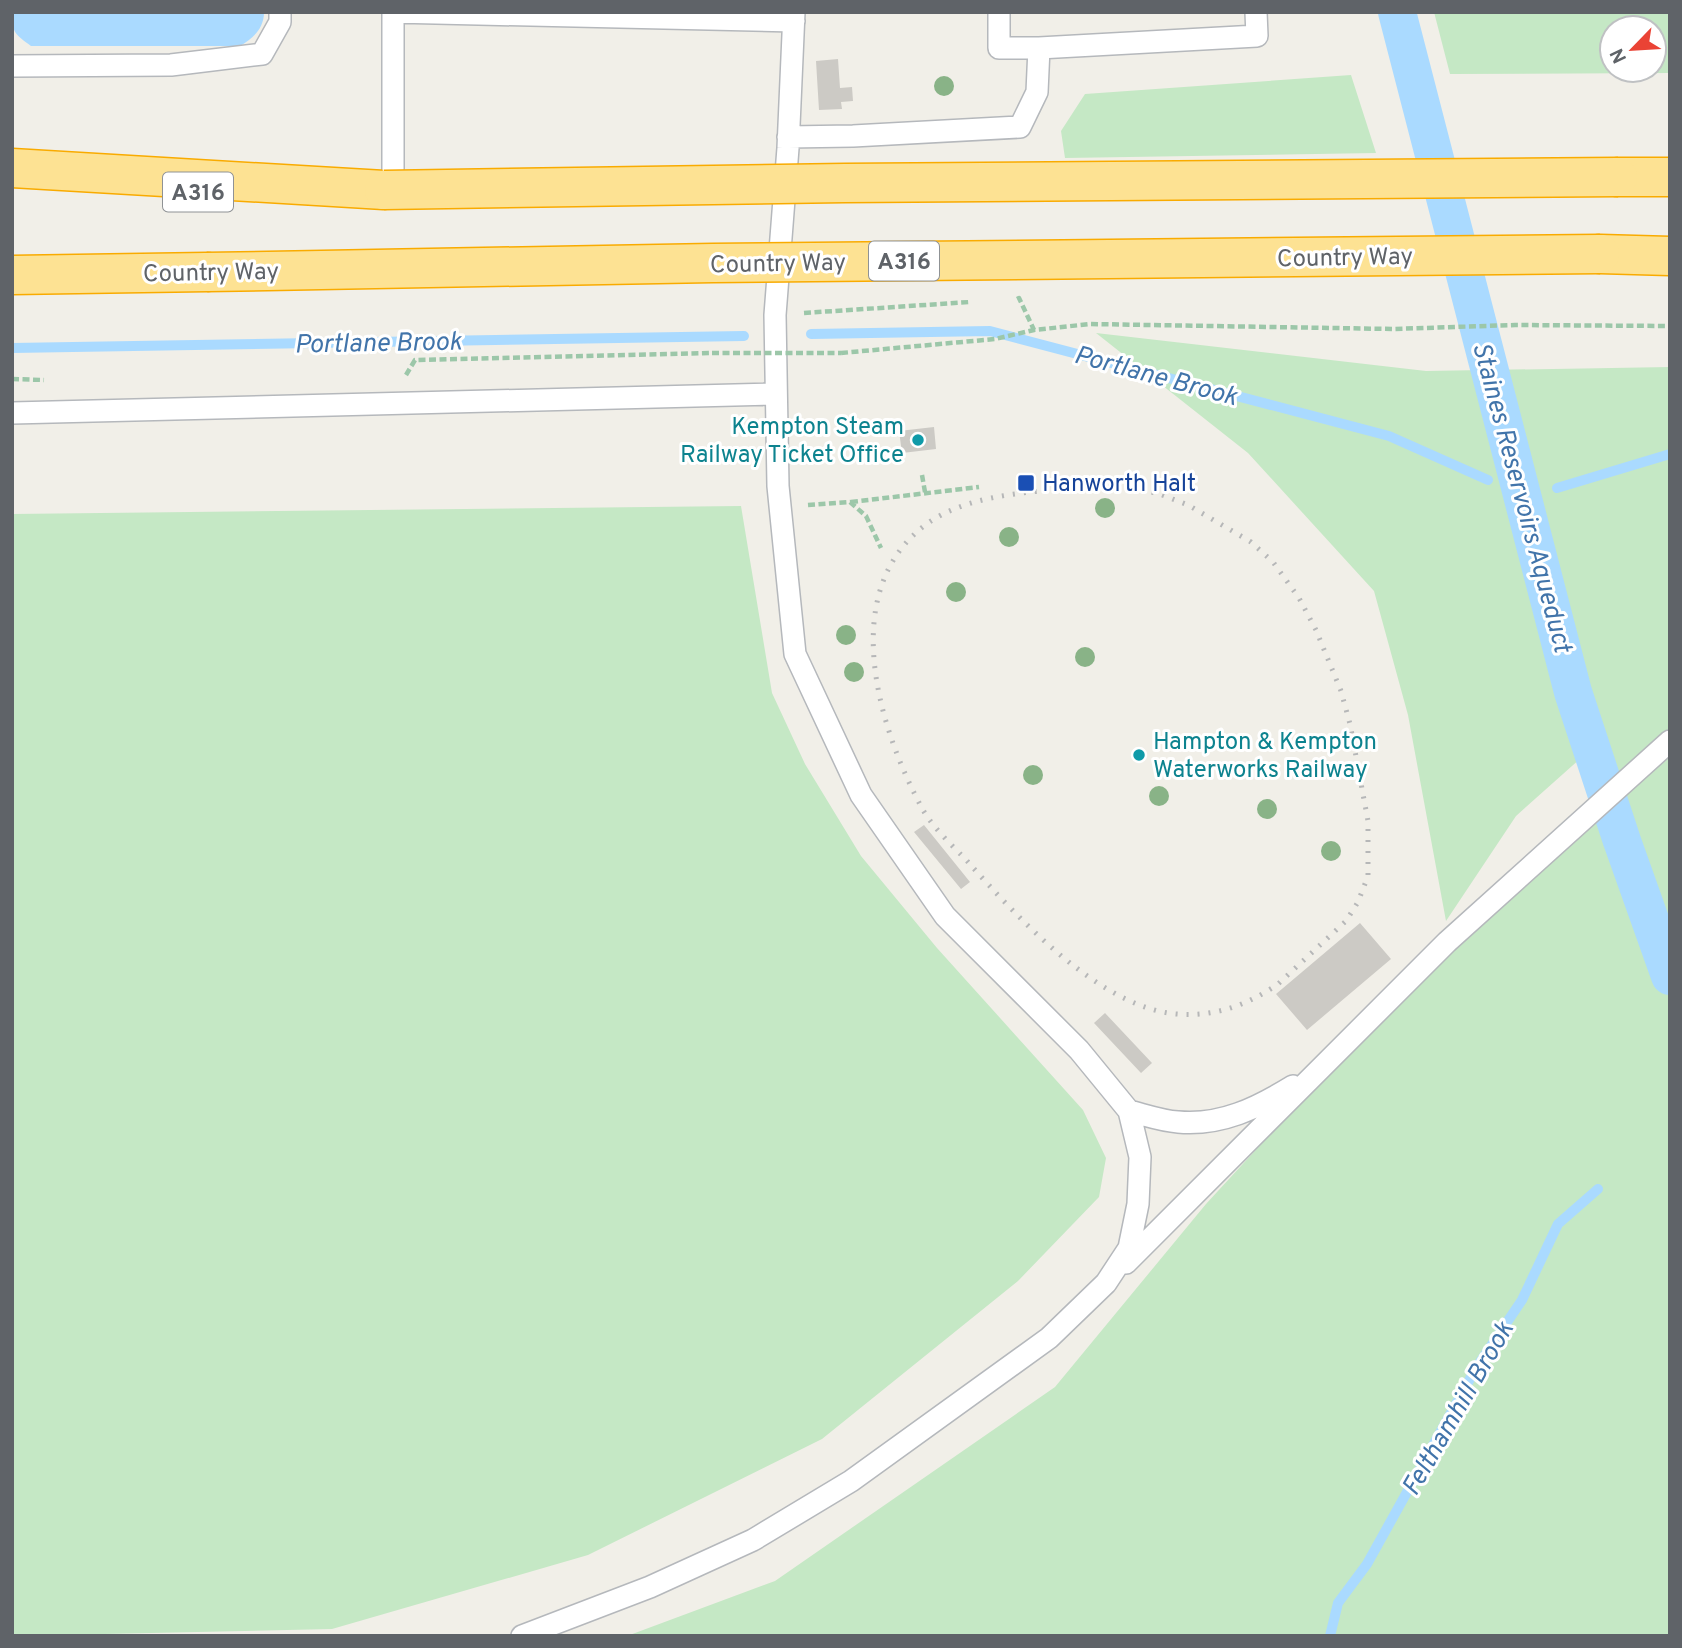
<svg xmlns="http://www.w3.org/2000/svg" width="1682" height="1648" viewBox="0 0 1682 1648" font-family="Overpass,sans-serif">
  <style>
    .green { fill: #c5e8c5; fill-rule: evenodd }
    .water { fill: #aadaff }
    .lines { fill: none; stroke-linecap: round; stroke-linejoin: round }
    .stream { stroke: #aadaff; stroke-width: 10 }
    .canal { stroke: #aadaff; stroke-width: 38 }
    .building { fill: #cccac5 }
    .lane-casing { stroke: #b5b8bc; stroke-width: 24 }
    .highway-casing { stroke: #f9ab00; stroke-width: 41 }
    .path { stroke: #9cc7a9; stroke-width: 4.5; stroke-dasharray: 7 3.5; stroke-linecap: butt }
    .lane { stroke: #fff; stroke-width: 21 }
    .highway { stroke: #fde293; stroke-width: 38 }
    .rail { stroke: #b6b7b8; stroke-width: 5; stroke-dasharray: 2 9; stroke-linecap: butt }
    .highway-bridge-casing { stroke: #f9ab00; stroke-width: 41; stroke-linecap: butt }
    .path-bridge { stroke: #9cc7a9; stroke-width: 4.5; stroke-dasharray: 7 3.5; stroke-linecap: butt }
    .highway-bridge { stroke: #fde293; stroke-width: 38 }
    .tree { fill: #89b387 }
    .culture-dot { fill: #0f9aa8; stroke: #fff; stroke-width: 2.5 }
    .transit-dot { fill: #1a4fb4; stroke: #fff; stroke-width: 2.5 }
    .labels { text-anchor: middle; stroke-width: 6; stroke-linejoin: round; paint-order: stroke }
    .shield { fill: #fff; stroke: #8f9295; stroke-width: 2 }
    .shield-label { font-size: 23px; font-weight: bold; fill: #5f6368 }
    .street-label { font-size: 24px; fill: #5f6368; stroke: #fff }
    .culture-label { font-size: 24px; fill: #0d838f; stroke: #fff; text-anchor: end }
    .transit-label { font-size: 24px; fill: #164399; stroke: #fff; text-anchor: start }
    .water-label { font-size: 26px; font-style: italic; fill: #4174aa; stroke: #fff }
  </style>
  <rect width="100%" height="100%" fill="#f1efe8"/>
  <path class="green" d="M1434,12h236v61l-220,1zM1654,28v42h-42v-42z
    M1351,75l25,78 -311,5 -4,-27 24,-37z
    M1096,333l330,38 244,-4v1269h-1043l148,-55 280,-194 151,-183 241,-262 167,-160 -14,-41 -84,75 -70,105 -38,-206 -34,-124 -126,-138z
    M741,506l31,187 33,71 56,92 76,92 146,162 23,48 -7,39 -81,84 -196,158 -234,116 -256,74 -320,7v-1122z"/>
  <path class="water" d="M12,12h252c0,17 -11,26 -24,34h-209c-16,-12 -19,-13 -19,-34z"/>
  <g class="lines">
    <path class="stream" d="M811,334l179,-3 399,105 99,44
      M12,348l732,-12
      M1557,488l113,-34
      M1330,1636l8,-33 29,-39 109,-196 46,-68 36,-76 40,-35"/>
    <path class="canal" d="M1397,12l176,680 49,149 48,135"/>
  </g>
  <path class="building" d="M838,59l2,29 12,-1 1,14 -12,1 1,7 -23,1 -3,-49z
    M934,427l2,22 -34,4 -3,-22z
    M924,825l46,57 -9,7 -47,-57z
    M1360,923l31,36 -84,71 -31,-36z
    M1105,1013l47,50 -11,10 -47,-50z"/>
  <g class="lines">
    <g class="lane-casing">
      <path id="lane" d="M393,12l401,9
        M1039,48l218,-12 -1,-24
        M12,66l159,-1 91,-11 18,-32v-10
        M788,137l65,-1 167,-9 17,-35 2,-44h-40v-36
        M393,169v-155
        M12,413l763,-19
        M1129,1111c16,4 33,10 49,11 43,4 79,-14 115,-36
        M1126,1263l321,-321 223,-201
        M522,1636l128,-49 103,-47 98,-59 198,-143 57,-55 23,-35 9,-44 2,-47 -11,-46 -50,-61 -134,-134 -84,-121 -66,-141 -17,-168 -3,-171 13,-167 6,-136"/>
    </g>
    <g class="highway-casing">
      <path id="highway" d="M12,168l372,22
        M1618,177h52
        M1600,254l70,2
        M12,275l195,-3"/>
    </g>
    <path class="path" d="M1017,299l2,-1 15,32
      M804,313l166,-11
      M841,353l154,-14 39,-9 56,-6 303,5 122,-4 155,1
      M406,375l9,-15 297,-7
      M12,379l32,1
      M922,475l3,17
      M851,502l128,-15
      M808,505l42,-3 16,14 15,32"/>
    <use href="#lane" class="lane"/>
    <use href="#highway" class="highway"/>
    <path class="rail" d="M1108,486l49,7 31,12 63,37 22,20 26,36 17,32 25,61 9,33 18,97v55l-10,26 -12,19 -68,63c-33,23 -70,35 -110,29 -74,-12 -152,-97 -200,-151 -15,-16 -34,-33 -45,-52 -45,-82 -87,-221 5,-287 47,-33 124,-32 180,-37z"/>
    <g class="highway-bridge-casing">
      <path id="highway-bridge" d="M384,190l461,-7 773,-6
        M207,272l506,-9 887,-9"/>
    </g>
    <path class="path-bridge" d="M712,353h129"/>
    <use href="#highway-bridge" class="highway-bridge"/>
  </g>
  <g class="tree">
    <circle cx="944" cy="86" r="10"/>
    <circle cx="1105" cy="508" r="10"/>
    <circle cx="1009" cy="537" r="10"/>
    <circle cx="956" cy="592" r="10"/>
    <circle cx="846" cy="635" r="10"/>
    <circle cx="1085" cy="657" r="10"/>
    <circle cx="854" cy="672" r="10"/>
    <circle cx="1033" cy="775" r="10"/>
    <circle cx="1159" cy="796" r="10"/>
    <circle cx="1267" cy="809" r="10"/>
    <circle cx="1331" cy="851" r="10"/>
  </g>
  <g class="culture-dot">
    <circle cx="918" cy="440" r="7"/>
    <circle cx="1139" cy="755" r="7"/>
  </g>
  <rect class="transit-dot" x="1017" y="474" width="18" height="18" rx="3.5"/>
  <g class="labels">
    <g class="shield">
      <rect x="163" y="172.5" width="70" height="39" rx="5"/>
      <rect x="869" y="241.5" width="70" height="39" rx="5"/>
    </g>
    <g class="shield-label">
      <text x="198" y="200">A316</text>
      <text x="904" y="269">A316</text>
    </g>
    <g class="street-label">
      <text transform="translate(1345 257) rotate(-1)" y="8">Country Way</text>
      <text transform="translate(778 263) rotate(-1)" y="8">Country Way</text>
      <text transform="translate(211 272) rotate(-1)" y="8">Country Way</text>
    </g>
    <g class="culture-label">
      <text x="904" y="434">Kempton Steam<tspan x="904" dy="28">Railway Ticket Office</tspan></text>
      <text x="1153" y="749" text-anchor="start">Hampton &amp; Kempton<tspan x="1153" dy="28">Waterworks Railway</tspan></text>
    </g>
    <g class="transit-label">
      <text x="1042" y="491">Hanworth Halt</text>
    </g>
    <g class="water-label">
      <text transform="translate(378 342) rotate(-1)" y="9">Portlane Brook</text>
      <text transform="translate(1156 375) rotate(15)" y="9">Portlane Brook</text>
      <text transform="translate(1523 497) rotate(75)" y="9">Staines Reservoirs Aqueduct</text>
      <text transform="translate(1457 1408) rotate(-60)" y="9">Felthamhill Brook</text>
    </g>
  </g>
  <rect width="1682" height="1648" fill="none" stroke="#5f6368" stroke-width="28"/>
  <g transform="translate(1633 49) rotate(245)"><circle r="33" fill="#ffffff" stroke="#bfc1c3" stroke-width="2"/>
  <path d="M0-5L12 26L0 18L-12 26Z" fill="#ea4335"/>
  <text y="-10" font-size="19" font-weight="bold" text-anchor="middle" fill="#5f6368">N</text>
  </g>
</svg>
